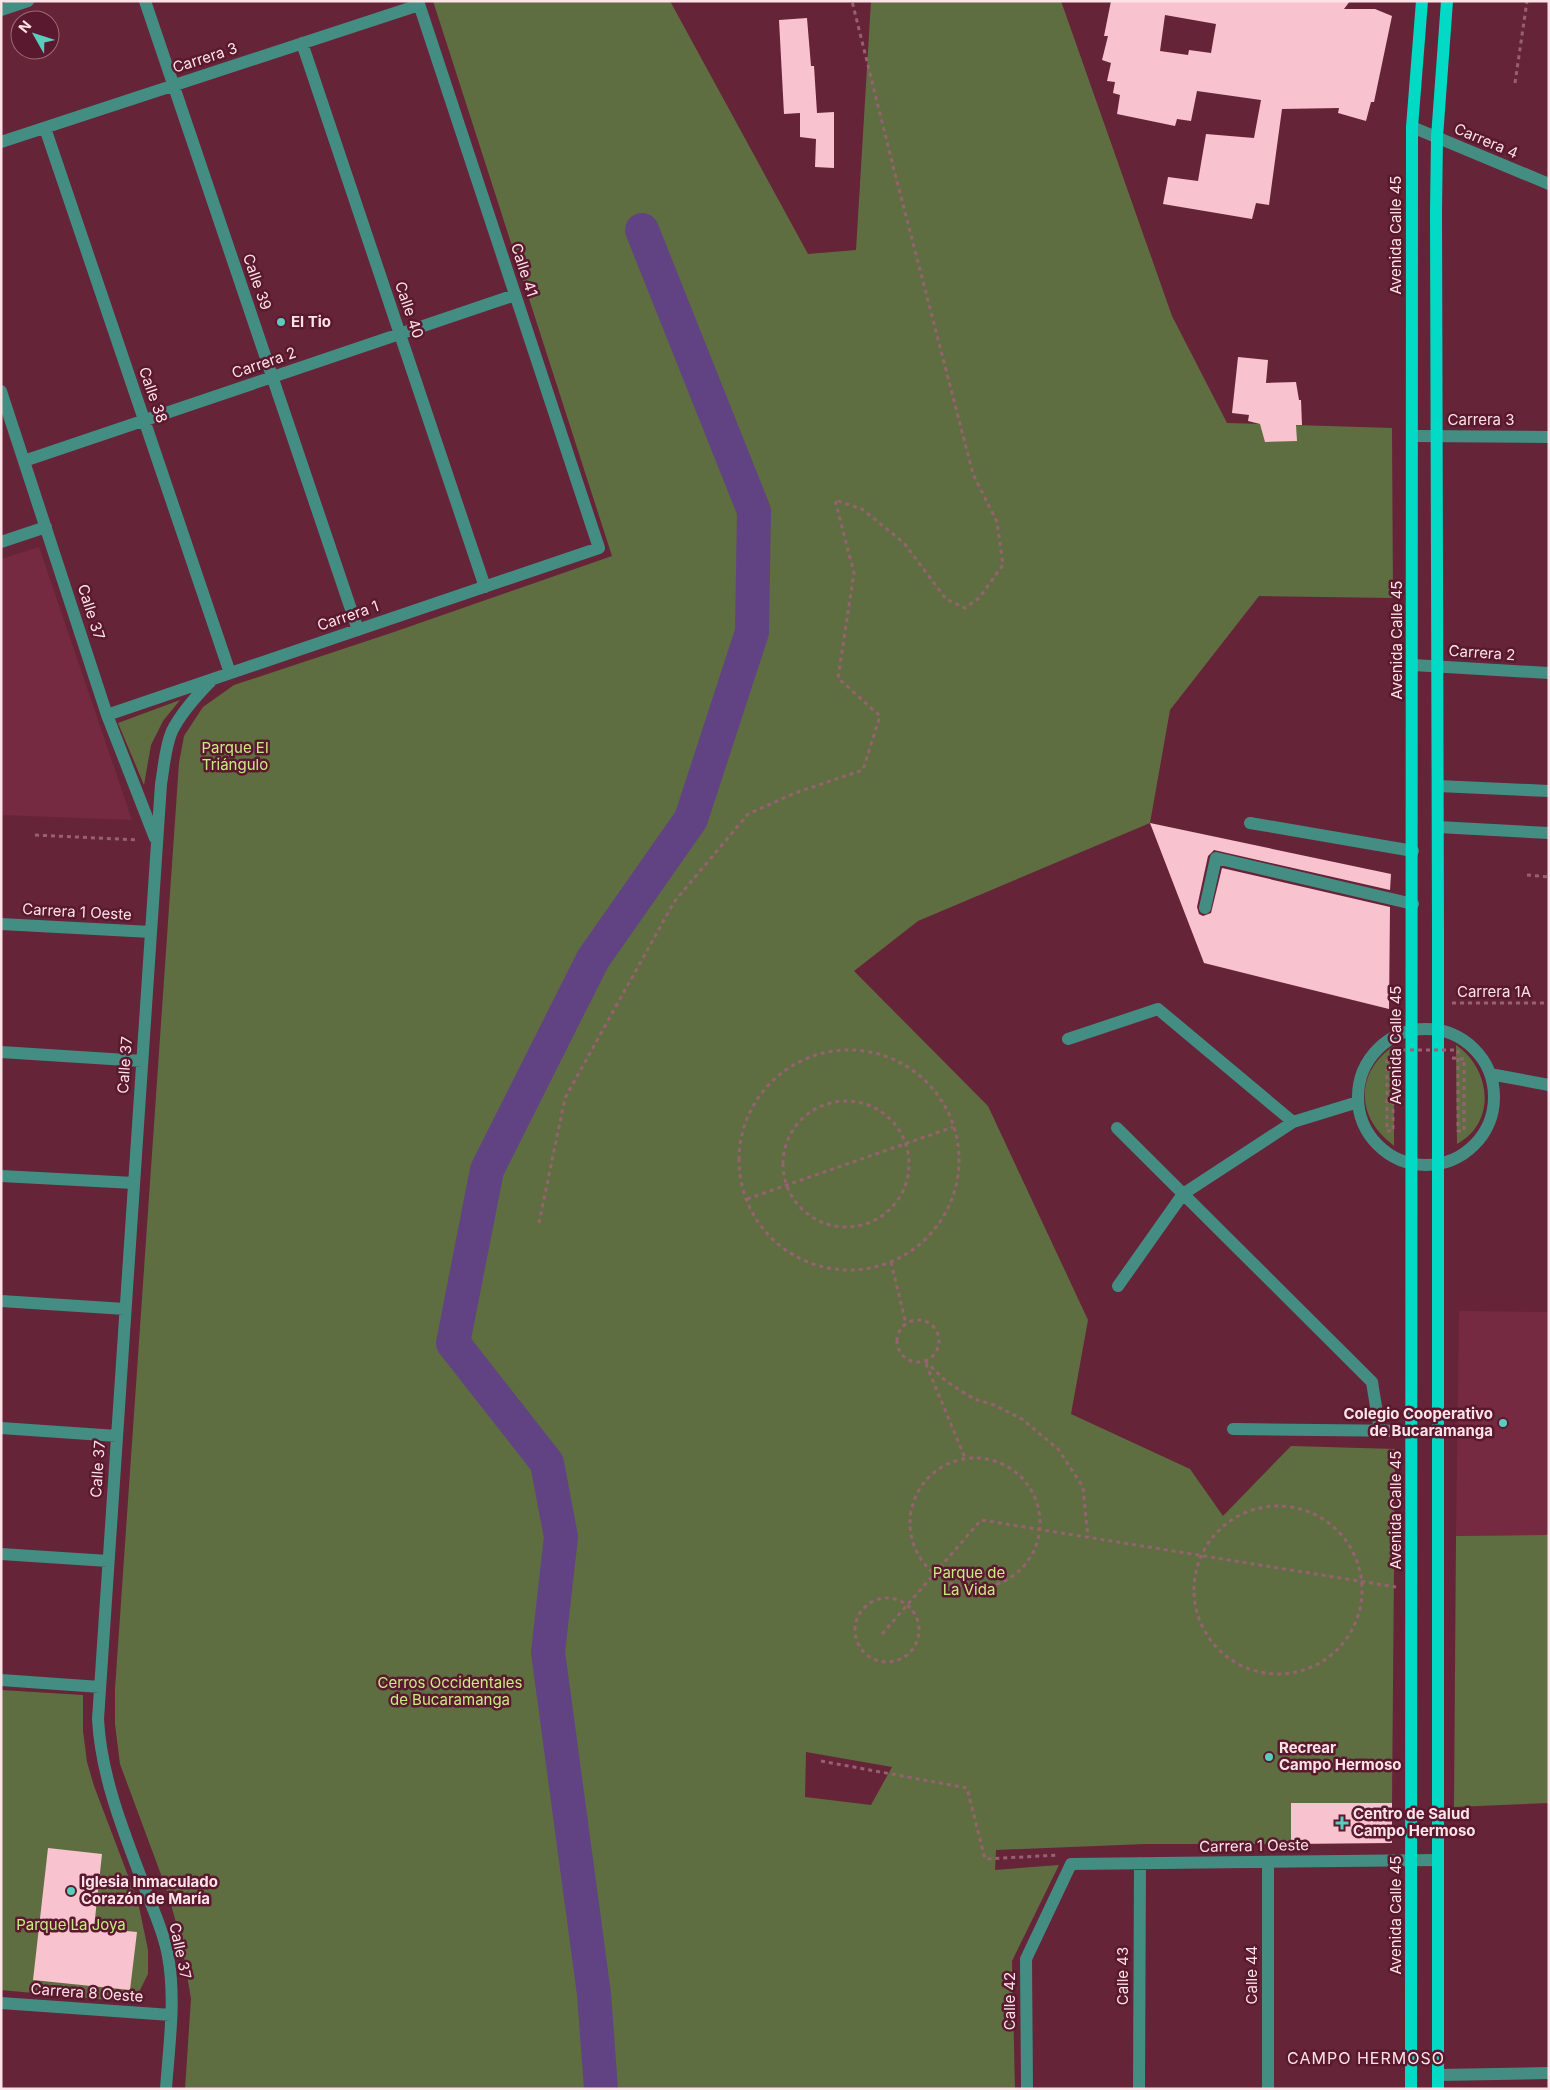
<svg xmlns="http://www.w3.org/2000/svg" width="1550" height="2090" viewBox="0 0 1550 2090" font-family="Inter,sans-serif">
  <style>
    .built { fill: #752a42 }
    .green { fill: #5f6e40; fill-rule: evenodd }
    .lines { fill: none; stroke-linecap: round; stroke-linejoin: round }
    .river { stroke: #614384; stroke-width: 34 }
    .building { fill: #f8c2ce; fill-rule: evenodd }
    .path { stroke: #966170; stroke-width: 3; stroke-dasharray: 4 4; stroke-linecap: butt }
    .minor { stroke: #448d83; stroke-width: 12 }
    .major { stroke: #02dac6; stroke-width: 12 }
    .path-bridge { stroke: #966170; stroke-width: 3; stroke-dasharray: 4 4; stroke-linecap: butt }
    .poi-dot { fill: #59cebe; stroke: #5a192f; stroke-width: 2 }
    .labels { text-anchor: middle; stroke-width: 5; stroke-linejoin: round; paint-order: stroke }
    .street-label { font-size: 15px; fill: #fde3e8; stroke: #5a192f }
    .poi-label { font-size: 15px; font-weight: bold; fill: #fde3e8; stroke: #5a192f; text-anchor: start }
    .park-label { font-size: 15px; fill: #c9eb82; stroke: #5a192f }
    .neighbourhood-label { font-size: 16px; letter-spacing: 1px; fill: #fde3e8; stroke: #5a192f }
  </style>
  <rect width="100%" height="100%" fill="#662439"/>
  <path class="built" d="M39,547l93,273 -131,-5v-256z
    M1459,1311l90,1v223l-93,1z"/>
  <path class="green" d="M433,1h237l138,253 48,-4 15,-249h190l111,315 55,107 165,5 1,170 -134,-2 -89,114 -20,113 -232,98 -64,50 134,135 100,214 -17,94 119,55 33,47 68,-70 104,3 -3,354h-100l-1,41h-146l-149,6 -1,20 64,-5 -47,96 3,128h-830l6,-90 -10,-60 -15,-51 -46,-124 -5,-40v-35l64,-926 5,-27 19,-29 31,-22 160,-53 218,-76zM806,1752l86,15 -21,38 -66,-8z
    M180,700l-17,21 -12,24 -7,40 -26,-62z
    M1456,1045c35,24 41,77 1,99z
    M1394,1046v100c-4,-4 -10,-8 -14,-13 -26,-30 -17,-67 14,-87z
    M1549,1535v268l-95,4 2,-271z
    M1,1690l82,5v36l4,31 7,24 44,116 10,48v24l-9,18 -20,9 -118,-11z"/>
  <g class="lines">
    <path class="river" d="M601,2089l-7,-95 -46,-342 13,-115 -14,-74 -94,-120 34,-173 106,-211 98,-140 61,-187 2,-121 -112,-281"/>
  </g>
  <path class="building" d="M1111,1h239l-6,8h31l17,7 -18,86h-3l-5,19 -28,-8 1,-5 -57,1 -13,96 -13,-2 -4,16 -89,-15 5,-27 30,4 8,-47 48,4 7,-38 -64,-9 -6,30 -14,-2 -2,7 -58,-12 3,-19 -7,-2 2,-11 -8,-1 4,-18 -9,-3 6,-24h-4zM1165,15l51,9 -5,29 -22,-3 -1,5 -28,-4z
    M807,18l4,48h3l3,47 17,-1v56l-19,-1 1,-28 -16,-2v-24l-16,1 -5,-94z
    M1238,357l30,3 -2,23 30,-1 3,18h2l1,25h-6l1,16 -32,1 -5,-18 -12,-3 1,-6 -17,-2z
    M1150,823l241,51 -1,16 -176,-40 -6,6 -11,51 2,7 4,2 8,-3 11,-45 168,39 -1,102 -185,-46z
    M1291,1803h101v40l-101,1z
    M48,1848l54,6 -8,74 43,4 -7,58 -97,-10z"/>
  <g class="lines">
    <path class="path" d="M1515,83l12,-82
      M35,835l104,5
      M1527,875l22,2
      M1452,1003h97
      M739 1160a110 110 0 1 1 220 0a110 110 0 1 1-220 0Z
      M1452,1058l12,1
      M1387,1059h10
      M783 1164a63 63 0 1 1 126 0a63 63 0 1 1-126 0Z
      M747,1199l206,-72
      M539,1223l26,-125 109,-196 74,-88 47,-21 68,-23 17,-54 -42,-38 16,-105 -19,-73 27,9 42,34 42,56 19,9 14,-10 24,-33 -6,-43 -24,-48 -81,-312 -40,-161
      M891,1262l15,62
      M897 1341a21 21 0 1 1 42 0a21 21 0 1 1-42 0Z
      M925,1361l22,21 27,17 20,6 28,14 36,30 25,38 5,51
      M926,1364l39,94
      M910 1523a65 65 0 1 1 130 0a65 65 0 1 1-130 0Z
      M1194 1590a84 84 0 1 1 168 0a84 84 0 1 1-168 0Z
      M855 1630a32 32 0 1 1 64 0a32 32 0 1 1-64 0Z
      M882,1634l99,-114 415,67
      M821,1761l146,27 18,71 74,-4"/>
    <path class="minor" d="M145,1l213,629
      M1,10l27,-9
      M302,43l183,544
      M1412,127l137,57
      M45,128l185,545
      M1,142l418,-137
      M1,391l106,324 48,123
      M1413,436l136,1
      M24,461l491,-166
      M1,542l45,-15
      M1413,665l136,8
      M107,715l492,-167 -181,-547
      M1438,786l111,5
      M1250,823l163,28
      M1438,827l111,6
      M1205,908l11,-50 197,46
      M1,924l150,8
      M1358 1097a68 68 0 1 1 136 0a68 68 0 1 1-136 0Z
      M1068,1039l90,-30 135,113 65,-20
      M1,1052l141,9
      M1490,1074l59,11
      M1117,1128l255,254 8,49
      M1,1176l133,7
      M1118,1286l65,-92 110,-72
      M1,1301l124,8
      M1,1428l116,8
      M1233,1429l179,2
      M1,1554l107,7
      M1,1680l99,7
      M1268,1862v227
      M1,2003l170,12
      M1438,2075l111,-2
      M166,2089c3,-45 10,-89 2,-133 -4,-23 -14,-44 -22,-65 -21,-56 -45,-113 -48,-172l63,-935c3,-17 4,-37 11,-53 10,-20 26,-37 41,-52
      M1027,2089l-1,-130 45,-95 367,-4
      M1139,2089l1,-226"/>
    <path class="major" d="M1411,2089l1,-1962 10,-126
      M1438,2089v-1161l-2,-717 1,-74 10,-136"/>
    <path class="path-bridge" d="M1387,1059v72h6v-81h65v81h6v-72"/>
  </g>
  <g class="poi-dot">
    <circle cx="281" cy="322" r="5"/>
    <circle cx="1503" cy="1423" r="5"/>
    <circle cx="1269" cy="1757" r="5"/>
    <path d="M1339.5 1815.5h5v5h5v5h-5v5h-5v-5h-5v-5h5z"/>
    <circle cx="71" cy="1891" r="5"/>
  </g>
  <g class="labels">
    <g class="street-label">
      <text transform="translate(205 58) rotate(-18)" y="5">Carrera 3</text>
      <text transform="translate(1486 141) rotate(23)" y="5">Carrera 4</text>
      <text transform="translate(1396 235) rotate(-90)" y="5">Avenida Calle 45</text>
      <text transform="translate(524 270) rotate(72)" y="5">Calle 41</text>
      <text transform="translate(257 282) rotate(71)" y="5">Calle 39</text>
      <text transform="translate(409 310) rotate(71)" y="5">Calle 40</text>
      <text transform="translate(264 363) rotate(-19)" y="5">Carrera 2</text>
      <text transform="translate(153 395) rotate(71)" y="5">Calle 38</text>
      <text x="1481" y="425">Carrera 3</text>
      <text transform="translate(91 612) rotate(72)" y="5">Calle 37</text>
      <text transform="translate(348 616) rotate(-19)" y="5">Carrera 1</text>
      <text transform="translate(1397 640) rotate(-90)" y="5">Avenida Calle 45</text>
      <text transform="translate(1482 653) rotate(4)" y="5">Carrera 2</text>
      <text transform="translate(77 912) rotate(3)" y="5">Carrera 1 Oeste</text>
      <text x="1494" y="997">Carrera 1A</text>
      <text transform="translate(1396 1045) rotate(-90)" y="5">Avenida Calle 45</text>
      <text transform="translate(125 1065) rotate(-86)" y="5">Calle 37</text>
      <text transform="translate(98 1469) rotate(-86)" y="5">Calle 37</text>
      <text transform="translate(1396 1510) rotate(-90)" y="5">Avenida Calle 45</text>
      <text transform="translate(1254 1846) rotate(-1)" y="5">Carrera 1 Oeste</text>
      <text transform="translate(1396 1915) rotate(-90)" y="5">Avenida Calle 45</text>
      <text transform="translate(180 1951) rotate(78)" y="5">Calle 37</text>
      <text transform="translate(1252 1975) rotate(-90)" y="5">Calle 44</text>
      <text transform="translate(1123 1976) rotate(-90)" y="5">Calle 43</text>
      <text transform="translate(87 1993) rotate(4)" y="5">Carrera 8 Oeste</text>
      <text transform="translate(1010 2001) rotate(-90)" y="5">Calle 42</text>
    </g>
    <g class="poi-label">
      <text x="291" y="327">El Tio</text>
      <text x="1493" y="1419" text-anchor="end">Colegio Cooperativo<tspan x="1493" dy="17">de Bucaramanga</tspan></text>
      <text x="1279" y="1753">Recrear<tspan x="1279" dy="17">Campo Hermoso</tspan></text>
      <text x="1353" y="1819">Centro de Salud<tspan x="1353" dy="17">Campo Hermoso</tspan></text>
      <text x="81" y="1887">Iglesia Inmaculado<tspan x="81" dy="17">Corazón de María</tspan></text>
    </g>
    <g class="park-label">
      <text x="235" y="753">Parque El<tspan x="235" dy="17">Triángulo</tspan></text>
      <text x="969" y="1578">Parque de<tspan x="969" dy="17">La Vida</tspan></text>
      <text x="450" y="1688">Cerros Occidentales<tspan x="450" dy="17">de Bucaramanga</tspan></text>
      <text x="71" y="1930">Parque La Joya</text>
    </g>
    <g class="neighbourhood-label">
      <text x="1366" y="2064">CAMPO HERMOSO</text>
    </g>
  </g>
  <rect width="1550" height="2090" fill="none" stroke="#fde3e8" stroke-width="5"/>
  <g transform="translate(35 35) rotate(309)"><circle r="24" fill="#5a192f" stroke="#9b6a79"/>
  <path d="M0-4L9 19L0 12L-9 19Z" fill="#59cebe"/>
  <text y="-8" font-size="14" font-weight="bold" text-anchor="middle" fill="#fde3e8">N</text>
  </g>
</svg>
